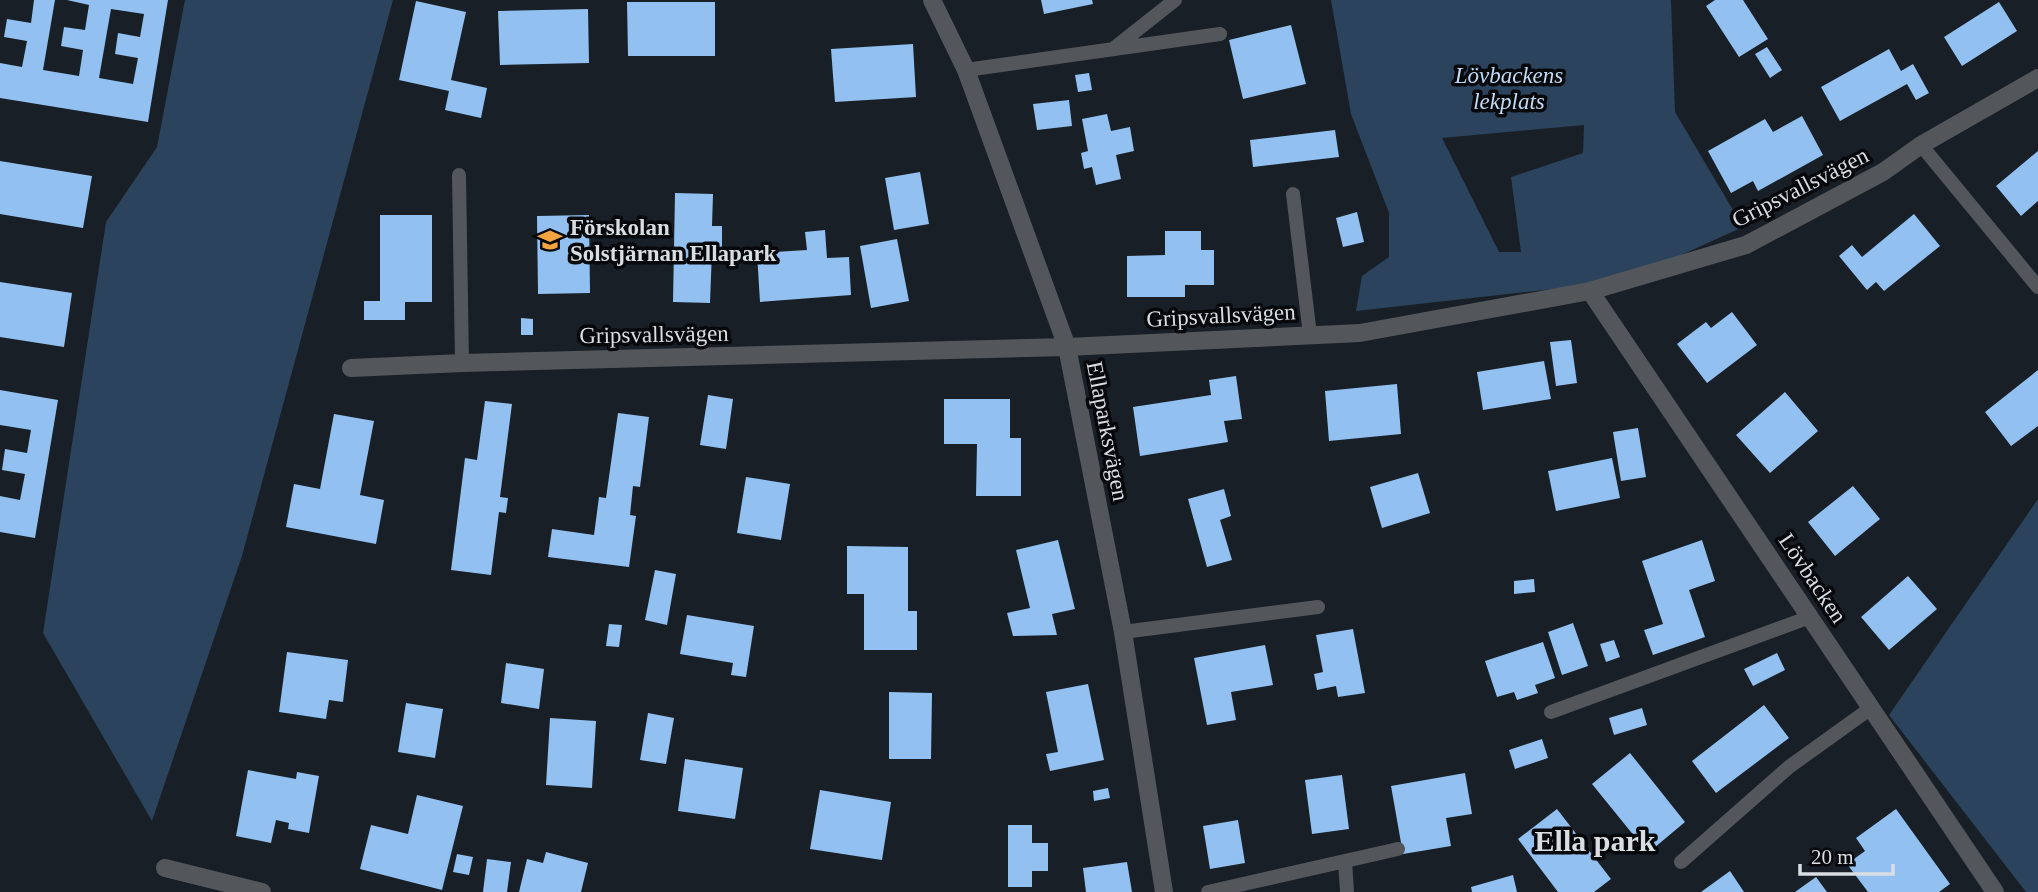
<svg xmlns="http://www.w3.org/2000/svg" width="2038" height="892" viewBox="0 0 2038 892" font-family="Georgia,serif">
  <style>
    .green { fill: #2b435c; fill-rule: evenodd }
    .building { fill: #92c1f1; fill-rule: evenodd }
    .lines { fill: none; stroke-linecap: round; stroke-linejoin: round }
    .service { stroke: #53575b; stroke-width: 14 }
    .minor { stroke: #53575b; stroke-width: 18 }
    .labels { text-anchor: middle; stroke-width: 7; stroke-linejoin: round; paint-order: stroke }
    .park-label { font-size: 23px; font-style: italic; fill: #c1daf5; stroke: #06080b }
    .street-label { font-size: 23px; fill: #d9dee3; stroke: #06080b }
    .poi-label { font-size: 23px; font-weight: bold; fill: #d9dee3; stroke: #06080b; text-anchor: start }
    .district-label { font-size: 30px; font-weight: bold; fill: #d9dee3; stroke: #06080b }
  </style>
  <rect width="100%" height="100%" fill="#181f26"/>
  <path class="green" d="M185,0h208l-151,556 -90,265 -109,-188 63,-411 51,-75z
    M1331,0h340l4,112 68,115 -119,54 -268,30 6,-35 27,-19v-44l-38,-99zM1584,125l-1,28 -72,24 10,75h-22l-57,-114z
    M2038,499v393h-12l-137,-177z"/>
  <path class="building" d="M34,0h21l-12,70 36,6 4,-26 -22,-4 3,-19 21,3 4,-25 -22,-5h101l-20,122 -148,-24v-35l22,4 5,-26 -23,-4 3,-18 24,4zM111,9l33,5 -4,23 -22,-4 -3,21 23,4 -5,26 -34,-6z
    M1041,0h51l1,4 -49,10z
    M1715,0h28l25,39 -29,18 -33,-51z
    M416,1l50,11 -15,68 36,8 -6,30 -36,-8 4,-19 -50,-11z
    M627,2h88v54h-87z
    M1999,2l18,29 -55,35 -18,-29z
    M588,9l1,54 -89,2 -2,-54z
    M1291,25l15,59 -63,15 -14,-59z
    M913,44l3,53 -81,5 -4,-53z
    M1767,47l15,23 -12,8 -15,-24z
    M1889,49l12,22 12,-7 16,29 -13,7 -9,-16 -67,37 -19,-34z
    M1089,73l3,17 -14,2 -3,-17z
    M1069,100l3,26 -35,4 -4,-26z
    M1107,114l4,17 19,-4 4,24 -18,4 5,24 -25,6 -4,-18 -8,2 -3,-16 7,-2 -6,-32z
    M1802,116l21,39 -65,36 -5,-10 -22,12 -23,-42 57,-32 8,13z
    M1335,130l4,27 -86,10 -3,-27z
    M2038,151v50l-17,15 -25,-30z
    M0,161l92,15 -9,52 -83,-14z
    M920,172l9,52 -35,6 -9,-52z
    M675,193l38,1 -1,32h10v25h-10l-2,52 -37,-1z
    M1357,212l7,30 -21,5 -7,-29z
    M1914,214l26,32 -56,45 -8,-9 -9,8 -28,-34 13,-11 10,12z
    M380,215h52v87h-27v18h-41v-19h16z
    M589,215l1,78 -52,1 -1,-78z
    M825,230l2,28 22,-1 2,38 -91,7 -3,-49 50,-3 -2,-18z
    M1165,231h36v19h13v35h-29v12h-58v-41l38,-1z
    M897,239l12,62 -38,7 -11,-62z
    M0,282l72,11 -8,54 -64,-10z
    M1732,312l25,33 -50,38 -30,-39 29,-22 5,6z
    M521,318l12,1v16h-12z
    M1571,340l6,43 -21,3 -6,-44z
    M1544,361l7,38 -68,11 -6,-38z
    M2038,370v56l-27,20 -26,-34z
    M1236,376l6,43 -18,2 4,21 -88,14 -7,-49 78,-12 -2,-15z
    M1397,384l4,50 -72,7 -4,-50z
    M0,390l58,10 -23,138 -35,-6v-36l20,4 5,-26 -23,-4 3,-21 22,4 4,-23 -31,-5z
    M1785,392l33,39 -48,42 -34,-38z
    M708,395l25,4 -7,50 -26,-4z
    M944,399h66v39h11v58h-45l1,-52h-33z
    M485,401l27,3 -12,93 8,1 -2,15 -7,-1 -8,63 -40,-5 14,-112 12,2z
    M618,413l31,4 -9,70 -7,-1 -3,29 6,1 -7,51 -81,-10 4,-28 42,6 5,-38 7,1z
    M334,414l40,7 -14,74 24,5 -8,44 -90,-17 8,-43 26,5z
    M1638,428l8,49 -25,4 -8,-49z
    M1612,458l8,40 -64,13 -8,-40z
    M1418,473l12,40 -48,15 -12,-41z
    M746,477l44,7 -9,56 -44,-7z
    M1853,486l27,33 -45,37 -27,-34z
    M1224,489l7,27 -11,4 12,40 -25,7 -19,-68z
    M1058,540l17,69 -23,5 5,21 -44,1 -6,-23 23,-5 -14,-58z
    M1702,540l13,41 -26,9 16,47 -52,18 -9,-25 19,-6 -21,-63z
    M847,546l61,1v64h9v39h-53v-56h-17z
    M655,570l21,4 -9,51 -22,-5z
    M1908,576l29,33 -48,41 -28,-33z
    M1534,579l1,13 -21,2v-13z
    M687,615l67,11 -8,51 -15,-2 2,-12 -53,-9z
    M1573,623l15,43 -26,9 -14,-43z
    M609,624l13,1 -3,22 -13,-1z
    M1353,629l12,64 -27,4 -2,-11 -19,4 -3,-16 9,-2 -7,-37z
    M1614,640l6,17 -14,5 -6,-18z
    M1543,642l12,36 -20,7 3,8 -21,7 -3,-8 -17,5 -12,-36z
    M1265,645l8,40 -42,7 5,28 -29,5 -13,-67z
    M287,652l61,8 -5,42 -14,-2 -3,19 -47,-7z
    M1777,653l8,17 -32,16 -9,-17z
    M506,663l38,6 -5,40 -38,-6z
    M1088,684l16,76 -54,11 -4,-17 12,-2 -12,-60z
    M889,692l43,1 -1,66h-42z
    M406,703l37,6 -8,49 -37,-6z
    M1764,705l25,33 -73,55 -24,-32z
    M1642,708l5,17 -33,10 -5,-17z
    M648,713l26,5 -8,46 -26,-4z
    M550,718l46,3 -4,67 -46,-3z
    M1542,739l6,19 -33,11 -6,-19z
    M1630,753l55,69 -37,31 -56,-69z
    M685,759l58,9 -8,51 -57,-8z
    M248,770l48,9 1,-7 22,4 -10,57 -21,-4 1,-6 -13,-3 -5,23 -35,-7z
    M1465,773l7,41 -26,4 5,28 -48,8 -12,-68z
    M1342,775l7,54 -37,5 -7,-54z
    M1108,788l2,10 -16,3 -1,-10z
    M820,790l71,12 -9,58 -72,-11z
    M417,795l46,11 -21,84 -82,-21 11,-44 37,9z
    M1557,809l54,70 -17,13h-36l-40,-53z
    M1896,809l54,75 -11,8h-71l-21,-28 18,-13 -9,-13z
    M1238,820l7,43 -35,6 -7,-43z
    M1008,825h24v18h16v28h-16v16h-24z
    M546,852l42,11 -7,29h-62l8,-33 16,4z
    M457,854l16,3 -4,18 -16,-3z
    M487,859l24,3 -4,30h-24z
    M1127,862l5,30h-46l-3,-24z
    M1730,871l14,21h-43z
    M1513,875l4,17h-45l-1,-5z
    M1816,877l11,15h-32z"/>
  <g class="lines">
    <path class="service" d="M1113,49l62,-49
      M966,70l254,-36
      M1921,145l117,142
      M459,175l3,188
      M1293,194l17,141
      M1123,632l195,-25
      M1551,712l259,-95
      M1345,861l2,31
      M1681,862l108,-95 82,-59
      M1208,892l190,-43"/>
    <path class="minor" d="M932,0l34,70 101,277 56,285 41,260
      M1590,291l405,601
      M351,368l111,-5 605,-16 293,-14 230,-42 156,-46 137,-73 38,-27 117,-67
      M165,868l97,24"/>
  </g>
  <defs>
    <g id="school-bare" transform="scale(1.89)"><path d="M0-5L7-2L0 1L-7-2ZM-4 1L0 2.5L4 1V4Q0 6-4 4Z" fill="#f2a540" stroke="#06080b" stroke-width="2.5" paint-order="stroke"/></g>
  </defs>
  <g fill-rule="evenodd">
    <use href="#school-bare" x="550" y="240"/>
  </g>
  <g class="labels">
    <g class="park-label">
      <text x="1509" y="83">Lövbackens<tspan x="1509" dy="26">lekplats</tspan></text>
    </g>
    <g class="street-label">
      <text transform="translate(1800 187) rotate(-27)" y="8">Gripsvallsvägen</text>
      <text transform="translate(1221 315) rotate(-3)" y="8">Gripsvallsvägen</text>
      <text transform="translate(654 334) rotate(-1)" y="8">Gripsvallsvägen</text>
      <text transform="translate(1108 431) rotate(79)" y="8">Ellaparksvägen</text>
      <text transform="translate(1813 578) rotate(56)" y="8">Lövbacken</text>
    </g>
    <g class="poi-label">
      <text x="570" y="235">Förskolan<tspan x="570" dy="26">Solstjärnan Ellapark</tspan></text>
    </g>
    <g class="district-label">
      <text x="1595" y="851">Ella park</text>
    </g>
  </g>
  <path d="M1800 864v10h93v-10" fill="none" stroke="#d9dee3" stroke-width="3.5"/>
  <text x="1811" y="864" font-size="21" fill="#d9dee3" stroke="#06080b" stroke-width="5" paint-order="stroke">20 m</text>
</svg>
